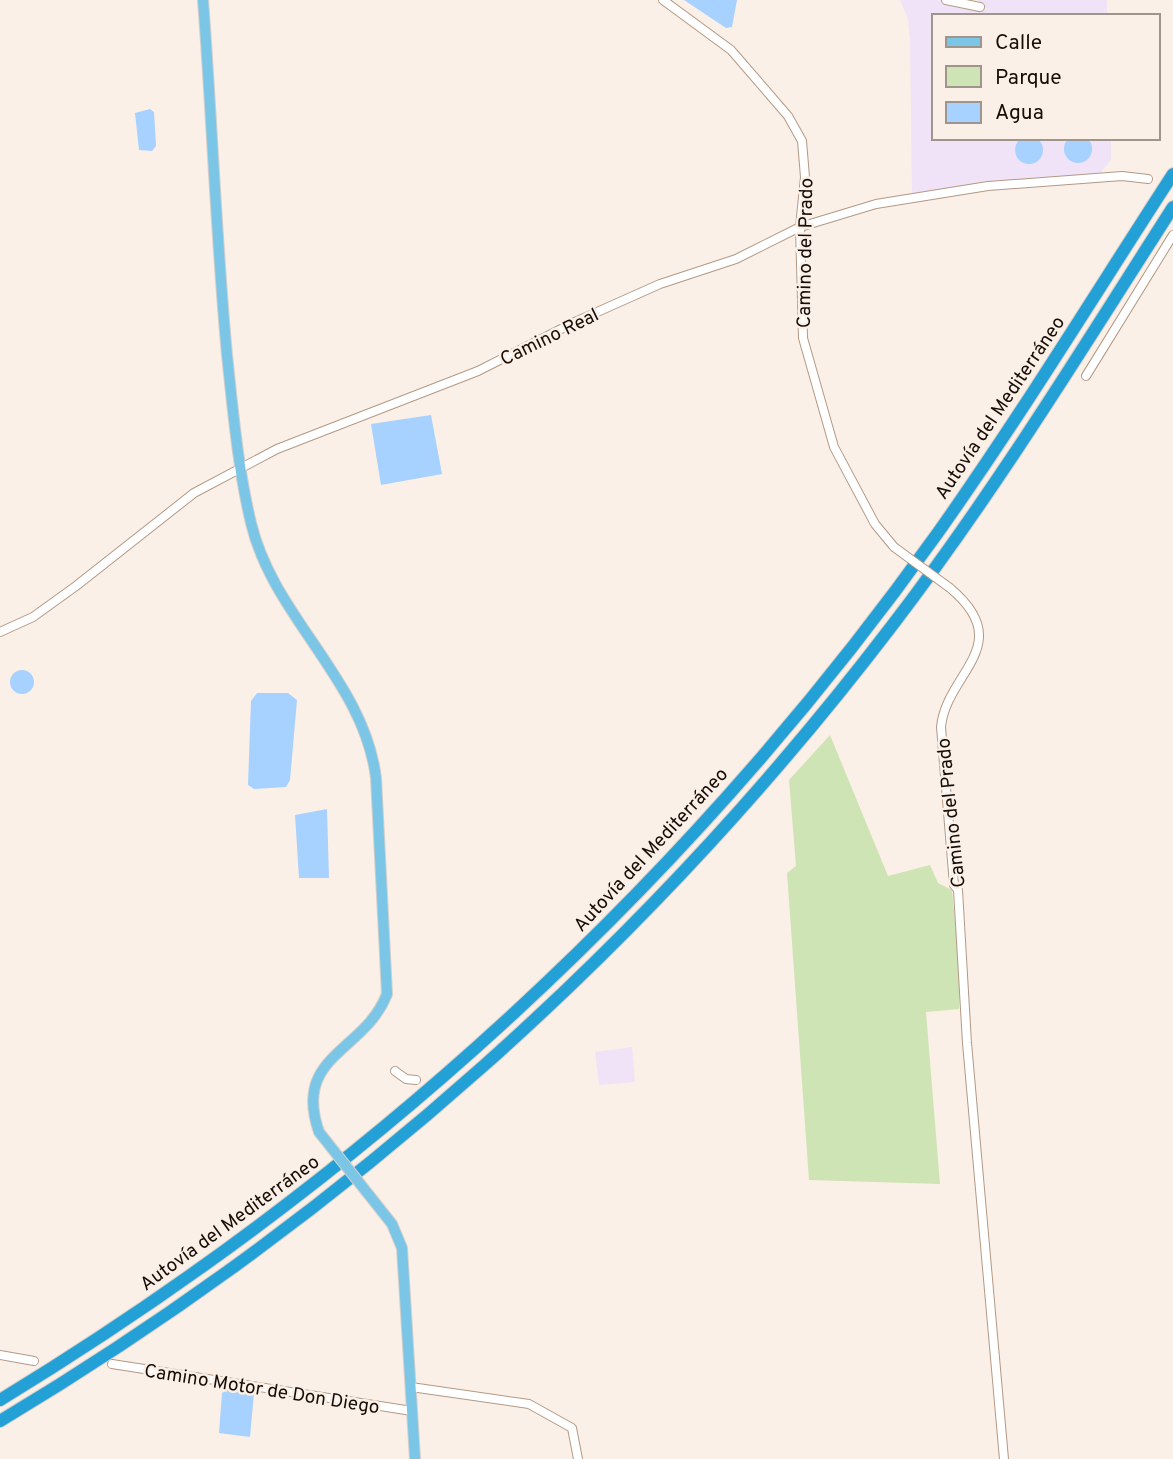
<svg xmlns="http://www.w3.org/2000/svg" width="1173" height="1459" viewBox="0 0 1173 1459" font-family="Overpass,sans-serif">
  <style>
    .industrial { fill: #f0e3f7 }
    .green { fill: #cfe4b4 }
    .water { fill: #a7d1ff }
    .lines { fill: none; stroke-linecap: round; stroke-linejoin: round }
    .minor-casing { stroke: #b39985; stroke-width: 10 }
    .major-casing { stroke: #d0cfcd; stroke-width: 12 }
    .highway-casing { stroke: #d0cfcd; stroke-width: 14 }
    .minor { stroke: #fff; stroke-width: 8 }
    .major { stroke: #7bc6e6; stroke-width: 10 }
    .highway { stroke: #23a0d6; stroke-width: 12 }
    .minor-bridge-casing { stroke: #b39985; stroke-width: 10; stroke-linecap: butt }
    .major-bridge-casing { stroke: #d0cfcd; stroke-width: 12; stroke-linecap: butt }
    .minor-bridge { stroke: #fff; stroke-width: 8 }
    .major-bridge { stroke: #7bc6e6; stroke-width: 10 }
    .labels { text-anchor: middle; stroke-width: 5; stroke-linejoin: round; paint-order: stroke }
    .street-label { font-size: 19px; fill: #160d06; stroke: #fbf0e7 }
  </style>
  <rect width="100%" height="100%" fill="#fbf0e7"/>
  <path class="industrial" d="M900,0h37l42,10v-10h128v16h-174v122h178v22l-12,15 -115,8 -72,12 -2,-155 -2,-21z
    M632,1047l3,35 -36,3 -4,-33z"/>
  <path class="green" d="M830,735l58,141 42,-11 8,18 14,7 8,83 -1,36 -33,3 14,172 -131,-4 -22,-307 9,-7 -7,-86z"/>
  <path class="water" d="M684,0h53l-5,27 -6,1z
    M150,109l4,3 2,34 -4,5 -13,-1 -4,-37z
    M1064 149a14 14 0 1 1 28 0a14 14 0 1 1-28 0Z
    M1015 150a14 14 0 1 1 28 0a14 14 0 1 1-28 0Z
    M431,415l11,59 -61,11 -10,-61z
    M10 682a12 12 0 1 1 24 0a12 12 0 1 1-24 0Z
    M257,693h31l9,7 -7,80 -4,7 -32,2 -6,-4 3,-84z
    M327,809l2,69h-30l-4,-63z
    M229,1387l25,6 -4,44 -31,-4 3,-40z"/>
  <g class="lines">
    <g class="minor-casing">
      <path id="minor" d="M663,0l68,50 57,66 14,25 3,36 -5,50 3,111 31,109 41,77 19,23
        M946,0l34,7
        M1086,376l87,-141
        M950,588c68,57 -4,85 -9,139l13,158 4,5 9,153 37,416
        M0,632l33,-15 43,-31 118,-93 83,-44 201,-78 99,-50 83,-37 76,-25 64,-32 76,-23 112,-18 134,-10 26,3
        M395,1071l11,8 10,1
        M0,1355l34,6
        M112,1364l300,47
        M411,1387l118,17 43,24 6,31"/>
    </g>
    <g class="major-casing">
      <path id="major" d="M203,0c9,118 13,237 24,355 6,56 11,114 24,168 22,94 113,157 125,255l11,216c-22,58 -95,61 -68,138
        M369,1195l23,29 10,24 13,211"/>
    </g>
    <g class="highway-casing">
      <path id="highway" d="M0,1400c367,-223 687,-516 937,-866 83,-117 158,-240 236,-360
        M0,1421c343,-205 648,-476 891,-794 103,-134 191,-278 282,-420"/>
    </g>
    <use href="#minor" class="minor"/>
    <use href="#major" class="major"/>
    <use href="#highway" class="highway"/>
    <g class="minor-bridge-casing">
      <path id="minor-bridge" d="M894,547l56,41"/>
    </g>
    <g class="major-bridge-casing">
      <path id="major-bridge" d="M319,1132l50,63"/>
    </g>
    <use href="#minor-bridge" class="minor-bridge"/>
    <use href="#major-bridge" class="major-bridge"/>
  </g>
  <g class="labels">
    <g class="street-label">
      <text transform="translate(804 253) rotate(-89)" y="7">Camino del Prado</text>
      <text transform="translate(549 336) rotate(-26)" y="7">Camino Real</text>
      <text transform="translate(999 407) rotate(-56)" y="7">Autovía del Mediterráneo</text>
      <text transform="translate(950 813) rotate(-96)" y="7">Camino del Prado</text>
      <text transform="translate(650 849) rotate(-47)" y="7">Autovía del Mediterráneo</text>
      <text transform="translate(229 1222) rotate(-36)" y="7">Autovía del Mediterráneo</text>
      <text transform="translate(262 1388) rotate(9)" y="7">Camino Motor de Don Diego</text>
    </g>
  </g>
  <rect x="932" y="14" width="228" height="126" fill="#fbf0e7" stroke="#9f958d" stroke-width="2"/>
  <rect x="946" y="37" width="35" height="10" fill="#7bc6e6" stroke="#9f958d" stroke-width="2"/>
  <text x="995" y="49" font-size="21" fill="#160d06">Calle</text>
  <rect x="946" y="66" width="35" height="21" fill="#cfe4b4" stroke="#9f958d" stroke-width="2"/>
  <text x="995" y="84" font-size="21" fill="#160d06">Parque</text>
  <rect x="946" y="102" width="35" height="21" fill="#a7d1ff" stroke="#9f958d" stroke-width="2"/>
  <text x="995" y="119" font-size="21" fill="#160d06">Agua</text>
</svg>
